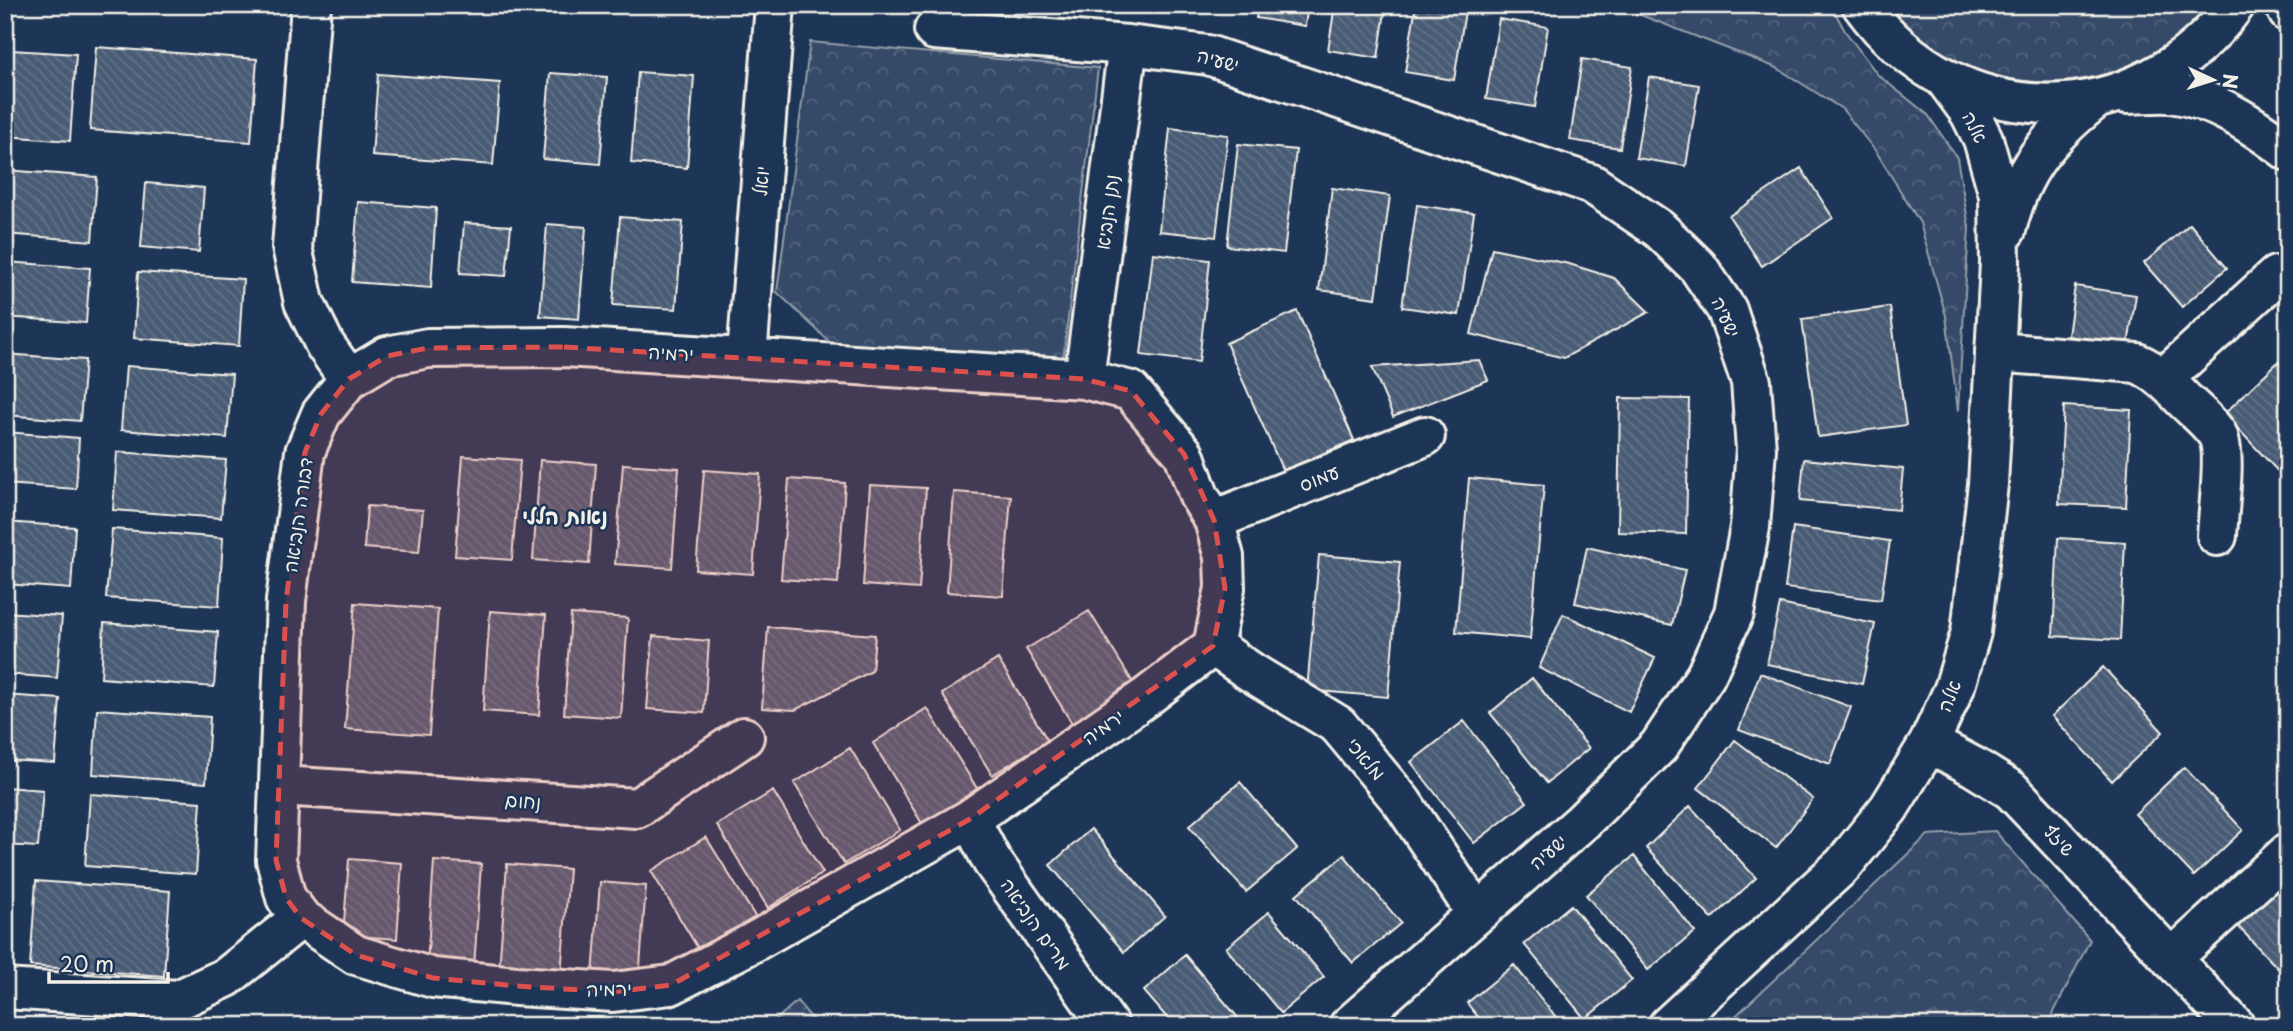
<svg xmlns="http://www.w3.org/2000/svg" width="2293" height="1031" viewBox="0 0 2293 1031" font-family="'Playpen Sans','Playpen Sans Hebrew',sans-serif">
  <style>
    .grass { fill: url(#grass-dots); stroke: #949ea8; stroke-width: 2 }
    .forest { fill: url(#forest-crowns); stroke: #949ea8; stroke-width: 2 }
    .building { fill: url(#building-back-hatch); stroke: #f4f1e8; stroke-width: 2 }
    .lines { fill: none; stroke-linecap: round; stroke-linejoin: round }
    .minor-casing { stroke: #f4f1e8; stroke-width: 44 }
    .tertiary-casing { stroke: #f4f1e8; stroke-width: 44 }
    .minor { stroke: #1d3557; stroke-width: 38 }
    .tertiary { stroke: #1d3557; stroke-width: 38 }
    .marked { fill: #dc504e; fill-opacity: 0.2; stroke: #dc504e; stroke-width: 5; stroke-dasharray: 14 9; stroke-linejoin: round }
    .labels { text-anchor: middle; stroke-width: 5; stroke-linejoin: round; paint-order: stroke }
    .street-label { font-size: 19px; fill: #f4f1e8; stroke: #1d3557 }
    .neighbourhood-label { font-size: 21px; font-weight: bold; fill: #f4f1e8; stroke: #1d3557 }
  </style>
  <defs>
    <pattern id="grass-dots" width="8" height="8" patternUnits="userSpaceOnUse" patternTransform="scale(1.75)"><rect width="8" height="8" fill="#354a67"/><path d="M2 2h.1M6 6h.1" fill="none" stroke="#53657d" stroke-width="1.8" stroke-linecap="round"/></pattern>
    <pattern id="forest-crowns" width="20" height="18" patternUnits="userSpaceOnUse" patternTransform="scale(1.75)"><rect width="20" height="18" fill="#354a67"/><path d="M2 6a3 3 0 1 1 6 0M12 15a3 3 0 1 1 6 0" fill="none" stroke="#53657d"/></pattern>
    <pattern id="building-back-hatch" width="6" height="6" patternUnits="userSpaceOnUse" patternTransform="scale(1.75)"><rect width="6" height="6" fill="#485b74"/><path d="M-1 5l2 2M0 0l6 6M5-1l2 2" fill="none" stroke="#637388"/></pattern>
  </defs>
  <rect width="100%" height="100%" fill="#1d3557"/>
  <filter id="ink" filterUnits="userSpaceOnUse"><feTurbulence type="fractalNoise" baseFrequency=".0143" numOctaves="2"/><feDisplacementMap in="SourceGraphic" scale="14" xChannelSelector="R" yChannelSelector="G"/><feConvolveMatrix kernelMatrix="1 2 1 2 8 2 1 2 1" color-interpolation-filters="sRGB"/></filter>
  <g filter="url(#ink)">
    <path class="grass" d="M797,1001l21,25h-49z"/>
    <path class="forest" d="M1615,5h216l14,26 33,44 50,40 29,43 12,69 -11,184 -12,-95 -26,-93 -43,-70 -35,-44 -65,-41z
      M1889,5h320c-79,100 -243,106 -320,0z
      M810,42l288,26 -36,300 -228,-22 -57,-54z
      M1995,831l95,109 -43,86h-322l203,-191z"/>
    <path class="building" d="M1084,5h55v5z
      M1258,5h50l-3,21 -49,-8z
      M1335,5h51l-8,53 -50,-8z
      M1416,5h50l-12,75 -49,-8z
      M1499,19l49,8 -13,80 -49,-8z
      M96,47l161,12 -6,83 -161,-12z
      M11,50l65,4 -6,87 -65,-5z
      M1582,59l50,8 -12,81 -50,-8z
      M638,72l56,4 -7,92 -56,-5z
      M550,73l57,4 -7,87 -57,-5z
      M378,74l122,9 -7,82 -121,-9z
      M1649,77l50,8 -13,81 -50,-8z
      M1170,128l58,7 -12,102 -57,-6z
      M1238,144l58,6 -12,103 -57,-7z
      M1801,168l32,50 -71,48 -33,-50z
      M5,170l92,7 -5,64 -87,-7z
      M146,183l58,5 -5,64 -58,-5z
      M1332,188l58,8 -14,102 -57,-8z
      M358,202l78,6 -5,80 -79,-6z
      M1417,205l57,8 -15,102 -57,-8z
      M620,217l63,5 -7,87 -63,-4z
      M464,223l47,3 -5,50 -46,-3z
      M547,224l39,3 -7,92 -39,-3z
      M2190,224l37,44 -45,39 -38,-44z
      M1492,248l77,16 45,14 35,34 -85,46 -93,-24z
      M1153,253l57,7 -11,102 -58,-7z
      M5,262l85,6 -4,55 -81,-6z
      M138,272l105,7 -4,67 -105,-8z
      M2075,286l61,9 -8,50 -60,-9z
      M1890,307l16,118 -88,12 -16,-118z
      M1297,311l57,129 -71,31 -57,-128z
      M5,354l80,6 -5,61 -75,-6z
      M1479,360l9,20 -95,37 -21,-50z
      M2278,362l10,10v110l-64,-68z
      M126,366l106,8 -5,64 -106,-8z
      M1620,398l69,1 -3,135 -68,-2z
      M2064,406l67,4 -5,97 -67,-3z
      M5,432l74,6 -3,51 -71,-5z
      M117,452l109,8 -5,58 -108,-8z
      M463,456l57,4 -8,100 -57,-4z
      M1804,459l99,10 -4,41 -99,-9z
      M540,460l56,4 -7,100 -56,-4z
      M623,464l56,4 -7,100 -57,-4z
      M704,470l56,4 -7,100 -57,-4z
      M1469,478l75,7 -14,154 -74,-7z
      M789,479l56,4 -7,100 -57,-4z
      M870,485l56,3 -7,101 -56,-4z
      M954,492l57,4 -8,100 -56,-4z
      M367,506l56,4 -4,42 -55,-4z
      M5,522l70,5 -4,62 -66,-5z
      M1793,527l97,14 -9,59 -96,-12z
      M112,529l111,9 -4,68 -113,-8z
      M2058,538l67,4 -5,98 -67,-4z
      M1587,547l98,23 -13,55 -97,-22z
      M1319,555l81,7 -12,135 -81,-7z
      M355,603l83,6 -9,126 -84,-6z
      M1780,604l95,20 -13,60 -95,-20z
      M490,611l56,4 -7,100 -56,-4z
      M1089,611l46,75 -62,39 -47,-76z
      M5,612l57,4 -5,62 -52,-4z
      M571,614l57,4 -7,100 -57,-4z
      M1563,614l92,44 -26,54 -90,-44z
      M104,623l114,9 -4,55 -113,-9z
      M768,627l107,8 -3,36 -77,39 -33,-2z
      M653,636l56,5 -5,72 -57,-4z
      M998,659l50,82 -56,34 -50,-81z
      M2103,667l60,65 -51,49 -60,-65z
      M1760,673l91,34 -21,57 -91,-34z
      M1532,678l57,70 -42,35 -57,-70z
      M5,695l55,4 -5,64 -50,-3z
      M927,708l51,82 -55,35 -50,-82z
      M97,709l113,8 -4,66 -113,-9z
      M1464,721l63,81 -53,41 -63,-81z
      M1735,740l78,59 -37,49 -78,-60z
      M850,748l50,82 -56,34 -50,-81z
      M2184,767l59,63 -49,46 -59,-62z
      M1240,782l57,67 -51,43 -57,-66z
      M5,787l38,3 -5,57 -33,-2z
      M773,791l50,82 -55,35 -51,-83z
      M90,794l111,8 -5,72 -111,-8z
      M1690,806l66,72 -44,41 -66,-71z
      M1091,829l74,87 -41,36 -74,-87z
      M706,837l50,81 -55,35 -50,-82z
      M1344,855l57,68 -48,40 -57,-68z
      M1634,856l61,76 -47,38 -62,-75z
      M349,859l53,4 -5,76 -54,-4z
      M434,861l47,3 -7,104 -47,-3z
      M507,864l62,5 -8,106 -62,-5z
      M2288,867v112l-56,-59z
      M5,875l6,1 -5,77h-1z
      M36,881l134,10 -6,85 -134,-10z
      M600,882l46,4 -7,94 -46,-4z
      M1571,905l61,75 -47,39 -61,-75z
      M1269,912l55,65 -43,36 -55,-65z
      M1185,955l60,71h-71l-30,-35z
      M1514,965l49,61h-78l-18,-23z"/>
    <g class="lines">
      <g class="minor-casing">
        <path id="minor" d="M311,5l-19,242 12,55 21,43 24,34
          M934,30l194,15 80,10 384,129 67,45 39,38 29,43 24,72 5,67 -6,78 -16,86 -28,62 -47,71 -77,76 -233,204
          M564,347l520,32 47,12 53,63 15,42 15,24 10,37 1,31 -12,58 -68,52 -175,121 -218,124 -81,42 -58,7 -96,-6 -84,-8 -77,-23 -55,-37 -15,-20 -10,-38 10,-259 19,-149 16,-38 28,-35 38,-23 41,-8z
          M1995,352l142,11c19,8 32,21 46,36 11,11 26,22 34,35 10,17 1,79 0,102
          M747,357l28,-352
          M1084,379l44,-334
          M2163,379l113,-103
          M1214,520l211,-84
          M1213,646l38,26 87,53 64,77 75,112
          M280,786l357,22 107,-71
          M970,819l22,42 117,165
          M2171,959l117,-106
          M5,989l173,11 49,-23 74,-59"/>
      </g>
      <g class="tertiary-casing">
        <path id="tertiary" d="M1862,5c96,132 277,131 373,0
          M2285,5l3,7
          M2126,94c14,0 30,-2 44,-1 44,5 83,32 118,58
          M2006,230c14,-60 42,-93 90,-131
          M1929,743l45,24 37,23 224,236
          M1668,1026l175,-161 46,-57 40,-65 25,-54 17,-57 17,-148 12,-221 -1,-68 -16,-56 -13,-26 -25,-34"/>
      </g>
      <use href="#minor" class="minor"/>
      <use href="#tertiary" class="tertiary"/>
    </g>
  </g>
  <path class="marked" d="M564,347l520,32 47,12 53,63 30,66 11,68 -12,58 -243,173 -299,166 -58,7 -96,-6 -84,-8 -77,-23 -55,-37 -15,-20 -10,-38 10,-259 19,-149 16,-38 28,-35 38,-23 41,-8z"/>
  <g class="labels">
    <g class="street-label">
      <text transform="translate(1218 60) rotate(15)" y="7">ישעיה</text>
      <text transform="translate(1975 127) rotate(63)" y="7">אלה</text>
      <text transform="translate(761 181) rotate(-85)" y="7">יואל</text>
      <text transform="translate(1107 212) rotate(-83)" y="7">נתן הנביא</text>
      <text transform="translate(1726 317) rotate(66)" y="7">ישעיה</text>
      <text transform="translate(671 353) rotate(3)" y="7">ירמיה</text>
      <text transform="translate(1319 478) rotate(-22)" y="7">עמוס</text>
      <text transform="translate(298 515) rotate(-82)" y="7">דבורה הנביאה</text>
      <text transform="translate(1949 696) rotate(-68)" y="7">אלה</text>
      <text transform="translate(1103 727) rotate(-35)" y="7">ירמיה</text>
      <text transform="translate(1366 759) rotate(50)" y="7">מלאכי</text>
      <text transform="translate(523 801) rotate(4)" y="7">נחום</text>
      <text transform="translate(2059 840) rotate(47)" y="7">שיזף</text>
      <text transform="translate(1548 852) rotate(-41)" y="7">ישעיה</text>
      <text transform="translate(1036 924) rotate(55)" y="7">מרים הנביאה</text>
      <text transform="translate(609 989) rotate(-1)" y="7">ירמיה</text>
    </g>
    <g class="neighbourhood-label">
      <text x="565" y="524">נאות הללי</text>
    </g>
  </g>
  <rect width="2293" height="1031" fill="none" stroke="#1d3557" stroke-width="28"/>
  <rect x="14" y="14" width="2265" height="1003" fill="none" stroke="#f4f1e8" stroke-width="2.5" filter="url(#ink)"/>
  <g transform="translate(2213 80) rotate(94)" stroke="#1d3557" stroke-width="5" paint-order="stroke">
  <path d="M0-5L12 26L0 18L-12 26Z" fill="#f4f1e8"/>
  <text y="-10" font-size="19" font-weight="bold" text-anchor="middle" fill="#f4f1e8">N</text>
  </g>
  <path d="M49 972v10h119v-10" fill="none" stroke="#f4f1e8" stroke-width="3.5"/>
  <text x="60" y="972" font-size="21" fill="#f4f1e8" stroke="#1d3557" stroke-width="5" paint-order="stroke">20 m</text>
</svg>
